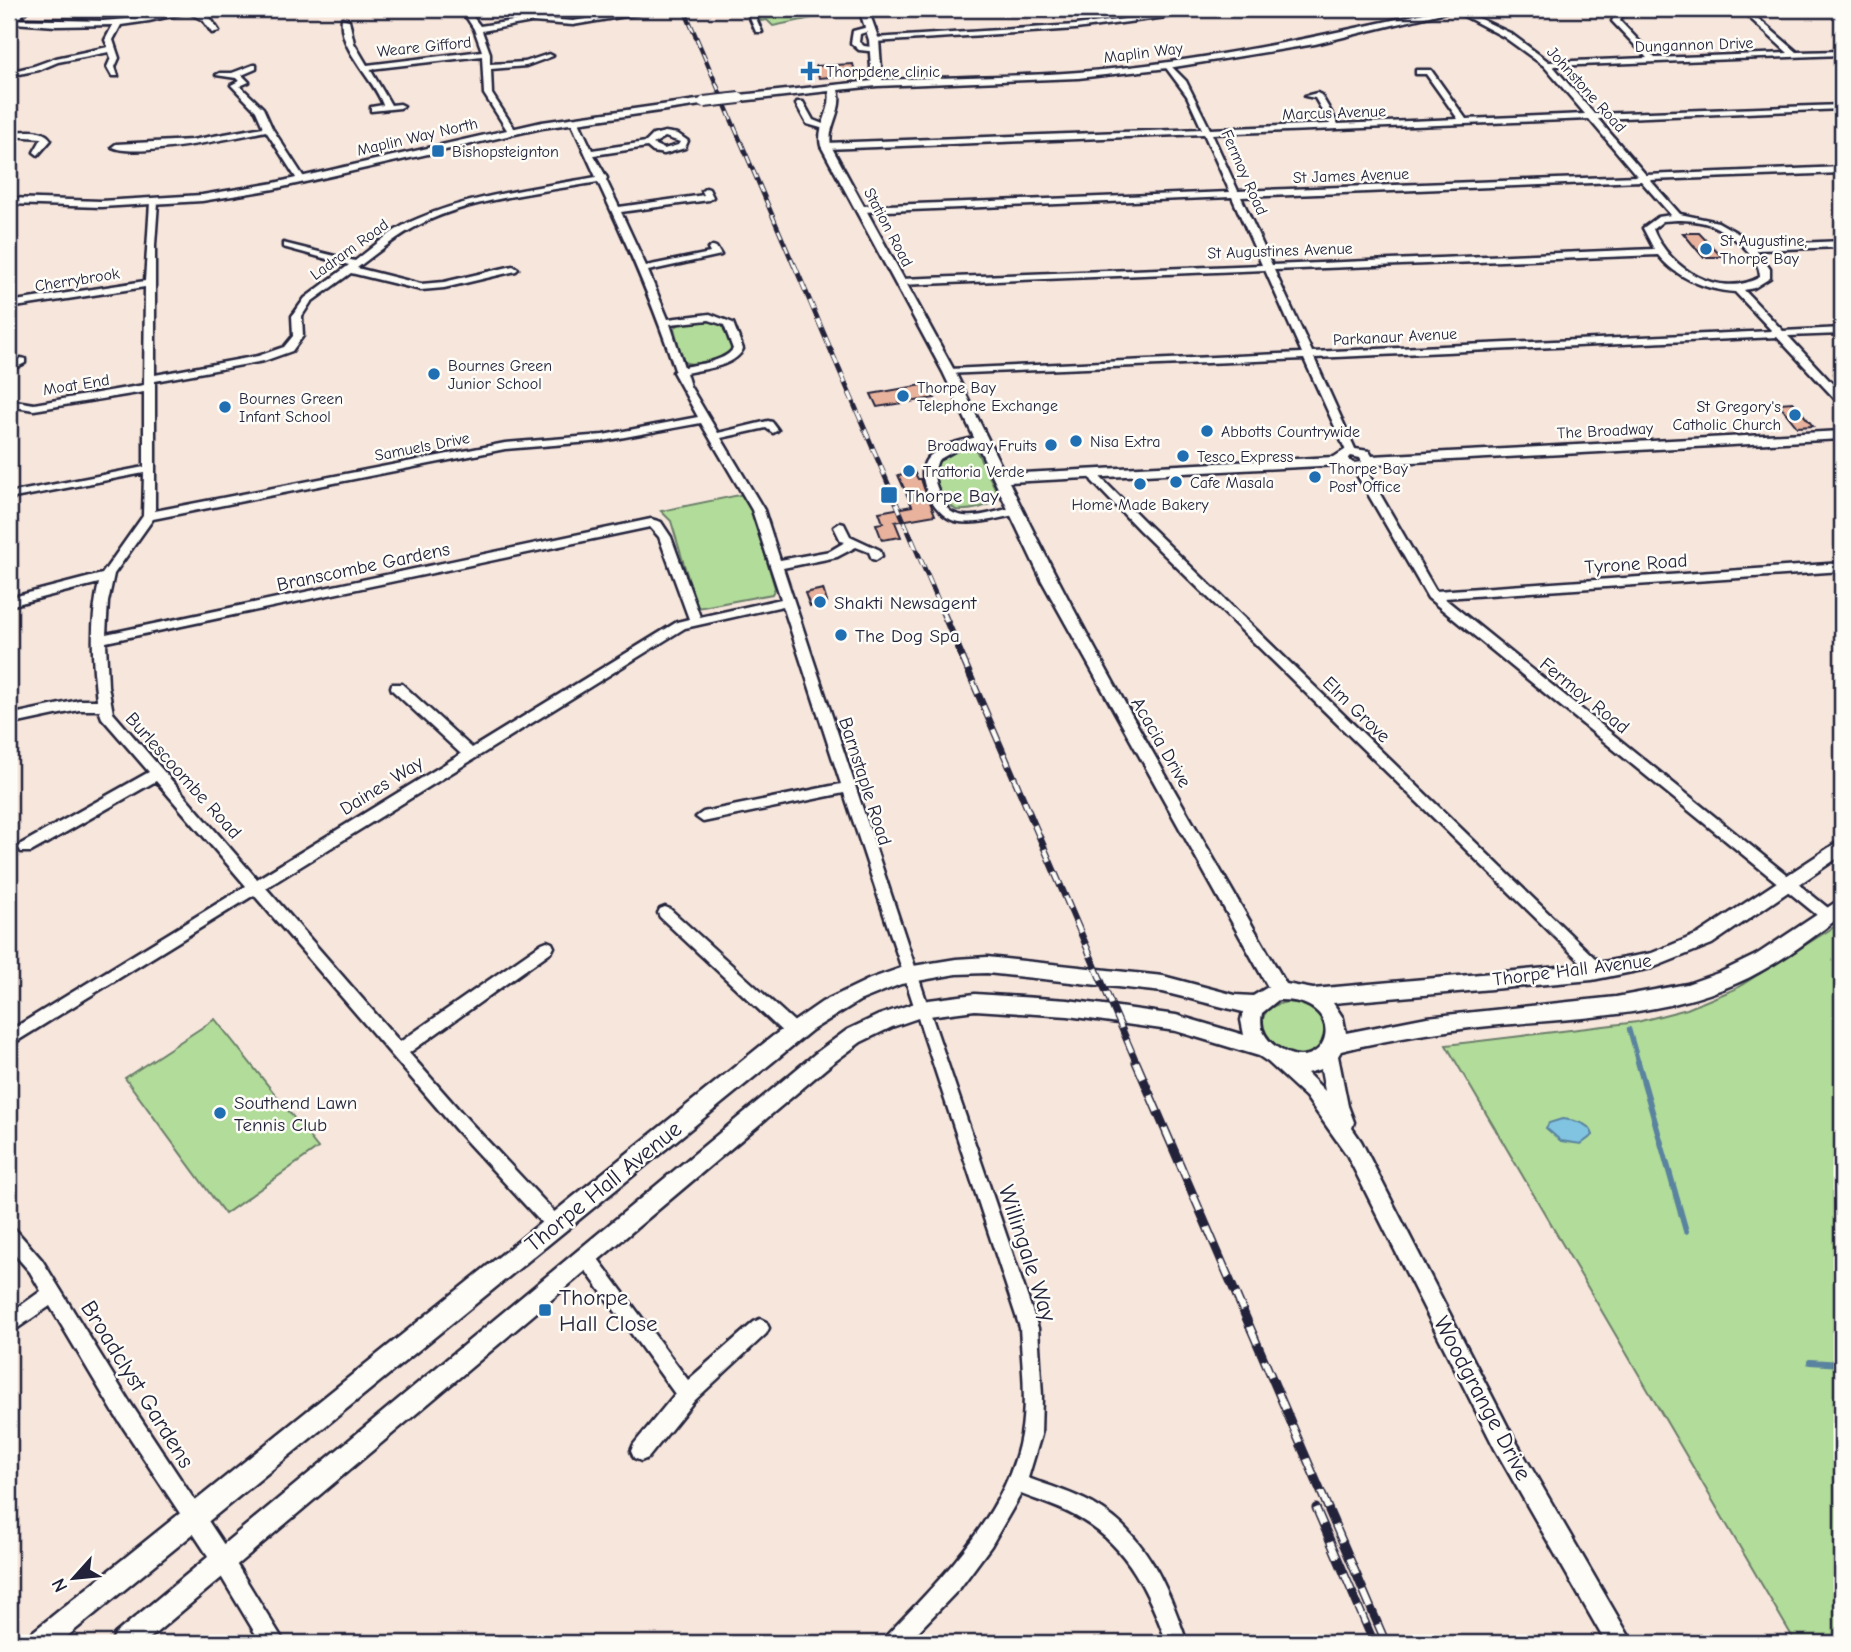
<svg xmlns="http://www.w3.org/2000/svg" width="1851" height="1652" viewBox="0 0 1851 1652" font-family="'Comic Neue',sans-serif">
  <style>
    .green { fill: #b2dc99; stroke: #6a7f6a; stroke-width: 2 }
    .water { fill: #80c4e1; stroke: #5a839f; stroke-width: 2 }
    .lines { fill: none; stroke-linecap: round; stroke-linejoin: round }
    .stream-far1 { stroke: #5a839f; stroke-width: 4.5 }
    .stream { stroke: #5a839f; stroke-width: 6 }
    .building { fill: #e8b29c; stroke: #22223b; stroke-width: 2 }
    .minor-casing { stroke: #22223b; stroke-width: 5 }
    .tertiary-casing { stroke: #22223b; stroke-width: 5 }
    .minor { fill: #fdfcf7; fill-rule: evenodd }
    .tertiary { fill: #fdfcf7; fill-rule: evenodd }
    .rail-far3-casing { stroke: #22223b; stroke-width: 4.5 }
    .rail-far2-casing { stroke: #22223b; stroke-width: 5 }
    .rail-far1-casing { stroke: #22223b; stroke-width: 7 }
    .rail-casing { stroke: #22223b; stroke-width: 9 }
    .rail-far3 { stroke: #fdfcf7; stroke-width: 2.5; stroke-dasharray: 8; stroke-linecap: butt }
    .rail-far2 { stroke: #fdfcf7; stroke-width: 3.5; stroke-dasharray: 10; stroke-linecap: butt }
    .rail-far1 { stroke: #fdfcf7; stroke-width: 4.5; stroke-dasharray: 13; stroke-linecap: butt }
    .rail { stroke: #fdfcf7; stroke-width: 6; stroke-dasharray: 18; stroke-linecap: butt }
    .tertiary-bridge-casing { stroke: #22223b; stroke-width: 14; stroke-linecap: butt }
    .tertiary-bridge { stroke: #fdfcf7; stroke-width: 10 }
    .poi-dot { fill: #1f6fb2; stroke: #fdfcf7; stroke-width: 2.5 }
    .labels { text-anchor: middle; stroke-width: 5; stroke-linejoin: round; paint-order: stroke }
    .far-street-label { font-size: 16px; fill: #22223b; stroke: #fdfcf7 }
    .far-poi-label { font-size: 16px; fill: #22223b; stroke: #fdfcf7; text-anchor: start }
    .poi-label { font-size: 19px; fill: #22223b; stroke: #fdfcf7; text-anchor: start }
    .street-label { font-size: 19px; fill: #22223b; stroke: #fdfcf7 }
    .near-street-label { font-size: 23px; fill: #22223b; stroke: #fdfcf7 }
    .near-poi-label { font-size: 23px; fill: #22223b; stroke: #fdfcf7; text-anchor: start }
  </style>
  <rect width="100%" height="100%" fill="#f7e6dc"/>
  <filter id="ink" filterUnits="userSpaceOnUse"><feTurbulence type="fractalNoise" baseFrequency=".0143" numOctaves="2"/><feDisplacementMap in="SourceGraphic" scale="14" xChannelSelector="R" yChannelSelector="G"/><feConvolveMatrix kernelMatrix="1 2 1 2 8 2 1 2 1" color-interpolation-filters="sRGB"/></filter>
  <g filter="url(#ink)">
    <path class="green" d="M755,9h71l1,6 -54,11 -6,-6 -6,1z
      M710,320l13,4 11,27c-12,11 -36,16 -51,11l-9,-34 9,-6z
      M973,444l25,50 -2,7c-13,7 -25,10 -40,9 -16,-12 -24,-29 -23,-48l22,-15z
      M744,494l5,7 26,87 -3,6 -75,14 -26,-87 -10,-10z
      M1842,922v721h-46l-350,-598 191,-23 50,-13 48,-20z
      M1288,1002c21,2 39,13 37,36 -24,52 -102,-26 -37,-36z
      M215,1019l103,129 -93,66 -100,-136z"/>
    <path class="water" d="M1562,1119c12,1 28,4 31,16l-12,9 -20,-3 -15,-13 3,-5z"/>
    <g class="lines">
      <path class="stream-far1" d="M1629,1029l10,35"/>
      <path class="stream" d="M1638,1062l48,169
        M1810,1362l32,2"/>
    </g>
    <path class="building" d="M853,64l3,11 -37,3 -3,-12z
      M1683,233h16l23,24h-19z
      M928,384l7,14 -58,9 -6,-13z
      M1793,402l20,24 -16,1 -19,-24z
      M914,472l4,7h3l14,36 -40,7 6,15 -19,3 -6,-16 7,-1 -4,-11 33,-6 -14,-31z
      M823,589l4,13 -17,4 -5,-13z"/>
    <g class="lines">
      <g class="minor-casing">
        <path id="minor" d="M21,9h8l-11,10 85,2 46,-4 35,-8h10l15,7 10,15 -7,2 -9,-13 -15,-8 -39,9 -28,4 -8,15 6,18 -4,9 3,9h-6l-5,-9 4,-9 -2,-6 -51,10 -19,8 -30,6v-4l25,-6 22,-8 52,-11 -3,-7 8,-15 -57,1 -43,-3 -4,2v-6z
          M461,9h6l13,17 52,-8 41,3 78,-12 10,1 -88,15 -41,-3 -50,9 8,22v11l35,-2 24,-8 4,2 -27,10 -35,3 1,25 24,37 -1,2h-6l-25,-39 -2,-38 -112,13 21,36 9,-1 4,2 -4,2 -29,3v-4l12,-2c-10,-28 -45,-55 -41,-87l7,2 5,23 13,22 115,-14 -8,-22z
          M746,9h6l10,23h-6z
          M1206,9h20l-150,20 -202,13 -4,-2 4,-2 202,-13z
          M1451,9h8l51,24 39,29 98,-4 -35,-37c5,-10 14,-13 25,-12l-15,7 -2,5 35,37 133,-5 -48,-44h7l50,43 45,-1v4l-289,11 41,48 248,-9v4l-244,10 48,56 196,-8v6l-192,7 30,34 38,8 21,12 12,11 91,-4v6l-86,3 14,19v9l-16,10 -10,2 39,41 59,-3v6l-54,2 54,58v9l-4,-1 -61,-65 -463,21 42,93 -5,3 -5,-3 -42,-92 -359,15 -1,-2 5,-3 353,-16 -37,-83 -365,15 -5,-3 5,-3 362,-14 -30,-68 -370,15 -4,-3 4,-3 368,-14 -26,-58 -378,15 -4,-3 4,-3 376,-14 -15,-33 -23,-31 4,-2 18,18 24,48 120,-5 -15,-26 -10,-2 12,-3 4,2 17,29 120,-5 -32,-45h-10v-4h15l35,49 119,-5 -41,-48 -40,-29zM1589,119l48,57 -399,15 -26,-57zM1641,181l30,34 -13,2 -15,11 11,21 -382,16 -31,-68zM1677,220c12,0 23,1 34,5 19,8 49,30 49,52 -40,23 -91,-8 -107,-48l10,-8zM1658,255c18,23 49,35 77,37l37,39 -460,21 -38,-82z
          M868,27l7,2 -15,5 -1,8 5,4 14,2v4l-19,-2 -8,-7 2,-12z
          M253,65h3v4l-14,6 7,7 -9,4 23,22 9,20 33,51 -1,2h-6l-32,-50c-29,6 -132,28 -154,16l4,-3 76,-4 71,-13 -7,-16 -25,-26 8,-4 -3,-3 -20,-3 4,-2h12z
          M797,102h6l10,18 15,6v4l-21,-6 -11,-20z
          M571,118l7,2 14,30 54,-8 7,-7 12,-3 13,2 10,7 -3,7 -21,6 -11,-2 -6,-5 -53,8 13,23 -1,2 13,27 85,-12 -2,-4 4,-3 3,1 4,8 -4,3 -88,12 25,54 64,-13 -2,-4 5,-3 3,1 5,8 -73,16 20,48 42,-5 23,9 10,26c-8,18 -40,20 -57,24l4,13 28,47 50,-12 4,1 6,8 -5,3 -7,-5 -45,10 43,72 16,50 50,-9 15,-9 -4,-1 -7,-14 6,-4 4,1 6,12 30,14 2,6 -6,4 -4,-1 -3,-7 -13,-5 -19,10 -54,11 146,441 109,319 4,68 -1,39 -13,43c22,8 45,15 65,26 53,29 76,85 94,139h-20c-18,-49 -38,-95 -85,-123 -19,-12 -40,-18 -61,-26l-30,52 -31,42 -53,55h-24l3,-7c53,-55 122,-123 135,-201 6,-35 1,-72 -1,-107l-176,-535 -141,29 -7,-5 7,-5 138,-28 -58,-178 -98,22 -419,260 134,154 142,-99 5,-2 5,2 2,4 -2,4 -143,102 59,67 93,99 3,6 -3,6 -6,2 -6,-2 -93,-101 -202,-235 -245,151v-15l237,-145 -90,-105 -125,71h-10l-2,-4 2,-4 128,-72 -47,-54 -3,-8h-20l-70,15v-10l70,-15h18c-5,-38 -7,-80 2,-117l-90,23v-8l93,-24 41,-58 1,-43 -135,26v-6l135,-26v-75l-110,18 -25,-4v-6l25,4 110,-19 1,-98 -136,21v-6l136,-21 5,-79 4,-3 4,3 -3,43v130l103,-19 26,-9 9,-11 -1,-20 13,-18 44,-33 -66,-18v-4l72,18c19,-15 39,-33 62,-42 56,-24 119,-31 179,-42l-26,-57zM665,137l15,5 -2,3 -14,4 -11,-5zM598,182c29,62 56,123 77,188l-2,2 25,45 -95,18 -98,8 -350,68v-130l109,-20 28,-10 11,-15 -1,-20 9,-14 40,-29 70,17 23,-2 72,-17 2,-2 -5,-3 -69,16 -23,2 -64,-16c20,-15 40,-32 62,-43 49,-26 124,-33 179,-43zM709,320l15,5 9,24c-9,13 -34,15 -49,18l-14,-43zM701,423l51,87 29,89 -81,18 -29,-80 -10,-15 -10,-3 -545,115 2,-32 6,-28 39,-55 352,-70 98,-8zM650,527l9,10 30,82 -12,3 -205,126 -70,-64h-10l-1,3 1,3 69,64 -204,125 -144,-166 -5,-27 -2,-44z
          M9,132c14,0 34,-5 42,8l-13,15 -4,-3 8,-14 -33,-2z
          M21,358l4,1v4l-16,8v-7z
          M982,436l4,1v4l-25,6 -23,13c-5,12 -5,20 1,32 3,6 5,14 11,19 16,12 48,0 65,-4l6,4 -6,4c-19,3 -40,11 -60,6 -21,-5 -45,-50 -24,-66 14,-12 34,-15 51,-19z
          M1359,465l6,3 71,123 406,-28v8l-398,27 389,314 2,4 -2,4h-10l-395,-322 -75,-130z
          M1094,470l4,1 3,7 46,46 455,441 3,4 -3,4 -5,2 -5,-2 -453,-443 -47,-49 -4,-8z
          M665,907l5,2 130,118 2,5 -2,5 -6,2 -6,-2 -128,-120 -2,-4 2,-4z
          M9,1227l6,2 27,31 87,141 101,153 55,89h-23l-4,-5 -42,-70 -101,-153 -65,-109 -41,28v-20l32,-23 -11,-19 -21,-24z
          M587,1250l6,2 95,128 66,-58 6,-3 6,3 3,6 -3,6 -72,67 -46,57 -7,3 -7,-3 -3,-7 3,-7 41,-50 -94,-130 -3,-6 3,-6z"/>
      </g>
      <g class="tertiary-casing">
        <path id="tertiary" d="M859,9h9l11,31 3,40c65,-3 132,-3 197,-8 123,-10 244,-36 363,-63h16l-143,35 -147,24 -90,10 -201,8 -39,4c6,21 -11,35 -7,56l124,226 50,102 329,-17 14,-9 21,3 3,5 470,-25v8l-466,25 -17,8 -20,-7 -330,17c83,172 182,336 277,502l27,5 279,-25 60,-11 46,-19 144,-95v16l-130,89 -60,24 -60,12 -259,23 10,15 3,15 81,-16 189,-20 71,-13 34,-12 35,-17 86,-57v17c-33,26 -68,52 -107,69 -74,32 -157,34 -236,41 -53,5 -106,13 -158,26l-3,5 10,50 6,16 -2,6 9,13 150,292 122,210h-27l-111,-194 -148,-294 -41,-58 -38,-35 -9,-6 -83,-25 -108,-15 -93,-6 -54,7 -29,10 -31,15 -31,23 -686,578h-33l4,-9 701,-581 31,-23 32,-15 42,-14 54,-7 93,6 108,15 68,20 -3,-15 2,-8 -80,-20 -176,-19 -31,1 -55,10 -42,17 -47,29 -753,613h-33l4,-9 743,-598 49,-34 48,-23 31,-11 55,-9 31,-2 176,19 72,19 18,1 15,-9 -226,-406 -99,-209 -122,-226c-5,-20 12,-35 8,-55l-89,10 -5,-3 5,-3 132,-14 -3,-41zM1351,456l9,2 2,4 -9,1 -5,-4zM1278,1000c77,-2 49,85 -3,46 -11,-9 -16,-19 -13,-33zM1321,1069l4,22 -18,-18z
          M704,99l5,3 -1,2 -166,24 -268,61 -72,12 -101,6 -92,-3v-6l92,3 101,-6 72,-12 268,-61z"/>
      </g>
      <use href="#minor" class="minor"/>
      <use href="#tertiary" class="tertiary"/>
      <g class="rail-far3-casing">
        <path id="rail-far3" d="M684,9l110,257"/>
      </g>
      <g class="rail-far2-casing">
        <path id="rail-far2" d="M794,264l149,348"/>
      </g>
      <g class="rail-far1-casing">
        <path id="rail-far1" d="M942,610l195,454"/>
      </g>
      <g class="rail-casing">
        <path id="rail" d="M1136,1062l250,581
          M1316,1508l58,135"/>
      </g>
      <use href="#rail-far3" class="rail-far3"/>
      <use href="#rail-far2" class="rail-far2"/>
      <use href="#rail-far1" class="rail-far1"/>
      <use href="#rail" class="rail"/>
      <g class="tertiary-bridge-casing">
        <path id="tertiary-bridge" d="M704,102l36,-4"/>
      </g>
      <use href="#tertiary-bridge" class="tertiary-bridge"/>
    </g>
  </g>
  <g class="poi-dot">
    <path d="M806.5 60.5h7v7h7v7h-7v7h-7v-7h-7v-7h7z"/>
    <rect x="431" y="144" width="14" height="14" rx="3.5"/>
    <circle cx="1706" cy="249" r="7"/>
    <circle cx="434" cy="374" r="7"/>
    <circle cx="903" cy="396" r="7"/>
    <circle cx="225" cy="407" r="7"/>
    <circle cx="1795" cy="415" r="7"/>
    <circle cx="1207" cy="431" r="7"/>
    <circle cx="1076" cy="441" r="7"/>
    <circle cx="1051" cy="445" r="7"/>
    <circle cx="1183" cy="456" r="7"/>
    <circle cx="909" cy="471" r="7"/>
    <circle cx="1315" cy="477" r="7"/>
    <circle cx="1176" cy="482" r="7"/>
    <circle cx="1140" cy="484" r="7"/>
    <rect x="880" y="486" width="18" height="18" rx="3.5"/>
    <circle cx="820" cy="602" r="7"/>
    <circle cx="841" cy="635" r="7"/>
    <circle cx="220" cy="1113" r="7"/>
    <rect x="538" y="1303" width="14" height="14" rx="3.5"/>
  </g>
  <g class="labels">
    <g class="far-street-label">
      <text transform="translate(1694 44) rotate(-2)" y="6">Dungannon Drive</text>
      <text transform="translate(424 46) rotate(-6)" y="6">Weare Gifford</text>
      <text transform="translate(1143 52) rotate(-7)" y="6">Maplin Way</text>
      <text transform="translate(1587 89) rotate(48)" y="6">Johnstone Road</text>
      <text transform="translate(1334 112) rotate(-2)" y="6">Marcus Avenue</text>
      <text transform="translate(417 136) rotate(-13)" y="6">Maplin Way North</text>
      <text transform="translate(1245 172) rotate(66)" y="6">Fermoy Road</text>
      <text transform="translate(1351 175) rotate(-2)" y="6">St James Avenue</text>
      <text transform="translate(889 227) rotate(62)" y="6">Station Road</text>
      <text transform="translate(349 249) rotate(-36)" y="6">Ladram Road</text>
      <text transform="translate(1280 250) rotate(-2)" y="6">St Augustines Avenue</text>
      <text transform="translate(77 279) rotate(-9)" y="6">Cherrybrook</text>
      <text transform="translate(1395 336) rotate(-3)" y="6">Parkanaur Avenue</text>
      <text transform="translate(76 384) rotate(-9)" y="6">Moat End</text>
      <text transform="translate(1605 430) rotate(-3)" y="6">The Broadway</text>
      <text transform="translate(422 446) rotate(-11)" y="6">Samuels Drive</text>
    </g>
    <g class="far-poi-label">
      <text x="826" y="77">Thorpdene clinic</text>
      <text x="452" y="157">Bishopsteignton</text>
      <text x="1720" y="246">St Augustine,<tspan x="1720" dy="18">Thorpe Bay</tspan></text>
      <text x="448" y="371">Bournes Green<tspan x="448" dy="18">Junior School</tspan></text>
      <text x="917" y="393">Thorpe Bay<tspan x="917" dy="18">Telephone Exchange</tspan></text>
      <text x="239" y="404">Bournes Green<tspan x="239" dy="18">Infant School</tspan></text>
      <text x="1781" y="412" text-anchor="end">St Gregory's<tspan x="1781" dy="18">Catholic Church</tspan></text>
      <text x="1221" y="437">Abbotts Countrywide</text>
      <text x="1090" y="447">Nisa Extra</text>
      <text x="1037" y="451" text-anchor="end">Broadway Fruits</text>
      <text x="1197" y="462">Tesco Express</text>
      <text x="1329" y="474">Thorpe Bay<tspan x="1329" dy="18">Post Office</tspan></text>
      <text x="923" y="477">Trattoria Verde</text>
      <text x="1190" y="488">Cafe Masala</text>
      <text x="1140" y="510" text-anchor="middle">Home Made Bakery</text>
    </g>
    <g class="poi-label">
      <text x="905" y="502">Thorpe Bay</text>
      <text x="834" y="609">Shakti Newsagent</text>
      <text x="855" y="642">The Dog Spa</text>
      <text x="234" y="1109">Southend Lawn<tspan x="234" dy="22">Tennis Club</tspan></text>
    </g>
    <g class="street-label">
      <text transform="translate(1636 563) rotate(-4)" y="7">Tyrone Road</text>
      <text transform="translate(363 566) rotate(-12)" y="7">Branscombe Gardens</text>
      <text transform="translate(1585 695) rotate(39)" y="7">Fermoy Road</text>
      <text transform="translate(1357 709) rotate(44)" y="7">Elm Grove</text>
      <text transform="translate(1162 742) rotate(60)" y="7">Acacia Drive</text>
      <text transform="translate(184 775) rotate(48)" y="7">Burlescoombe Road</text>
      <text transform="translate(866 781) rotate(72)" y="7">Barnstaple Road</text>
      <text transform="translate(381 785) rotate(-32)" y="7">Daines Way</text>
      <text transform="translate(1572 969) rotate(-7)" y="7">Thorpe Hall Avenue</text>
    </g>
    <g class="near-street-label">
      <text transform="translate(603 1186) rotate(-39)" y="8">Thorpe Hall Avenue</text>
      <text transform="translate(1028 1253) rotate(72)" y="8">Willingale Way</text>
      <text transform="translate(138 1384) rotate(58)" y="8">Broadclyst Gardens</text>
      <text transform="translate(1483 1398) rotate(62)" y="8">Woodgrange Drive</text>
    </g>
    <g class="near-poi-label">
      <text x="559" y="1305">Thorpe<tspan x="559" dy="26">Hall Close</tspan></text>
    </g>
  </g>
  <rect width="1851" height="1652" fill="none" stroke="#fdfcf7" stroke-width="35"/>
  <rect x="18" y="18" width="1816" height="1617" fill="none" stroke="#22223b" stroke-width="2.5" filter="url(#ink)"/>
  <g transform="translate(74 1578) rotate(243)" stroke="#fdfcf7" stroke-width="5" paint-order="stroke">
  <path d="M0-5L12 26L0 18L-12 26Z" fill="#22223b"/>
  <text y="-10" font-size="19" font-weight="bold" text-anchor="middle" fill="#22223b">N</text>
  </g>
</svg>
